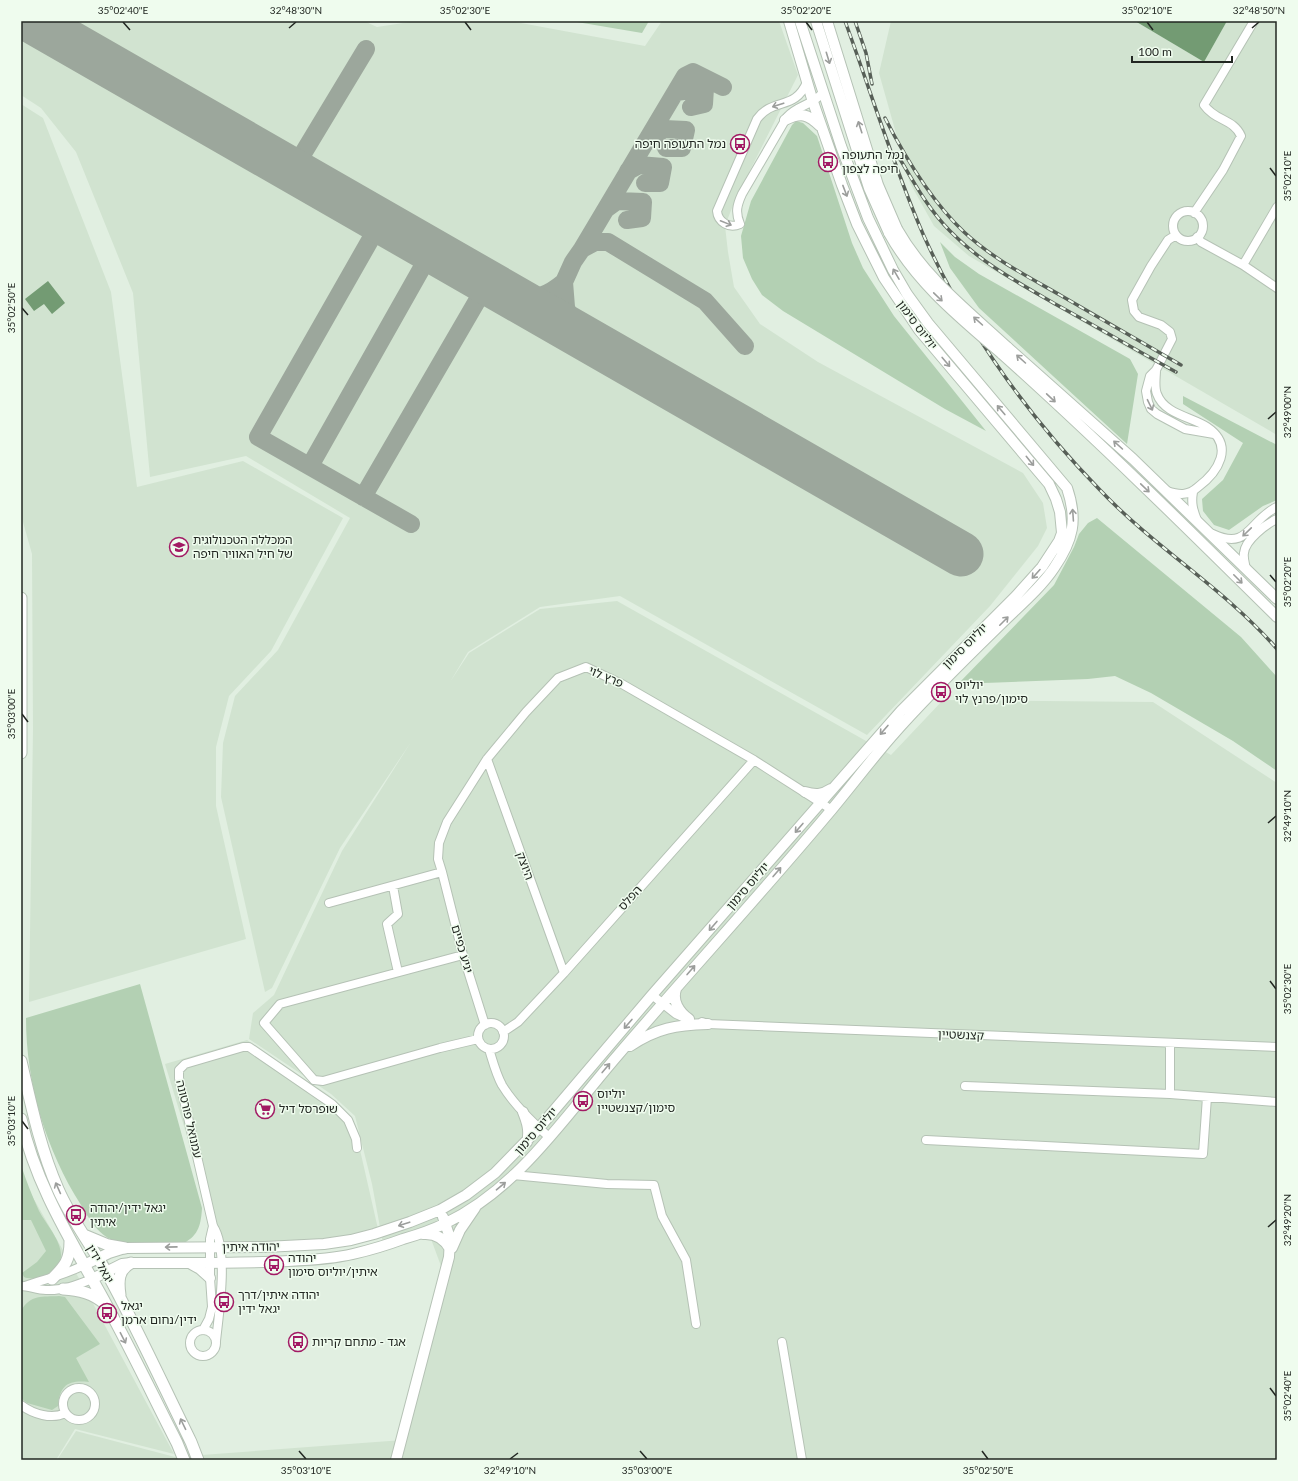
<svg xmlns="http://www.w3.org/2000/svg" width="1298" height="1481" viewBox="0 0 1298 1481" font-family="Lato,'Noto Sans Hebrew',sans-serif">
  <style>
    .built { fill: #d1e3d0 }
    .green { fill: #b3d0b3 }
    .water { fill: #739b73 }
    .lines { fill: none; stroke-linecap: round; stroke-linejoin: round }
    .taxiway { stroke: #9ca79c; stroke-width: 18 }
    .runway { stroke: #9ca79c; stroke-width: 45 }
    .minor-casing { stroke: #b5c2b5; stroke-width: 10 }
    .tertiary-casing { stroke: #b5c2b5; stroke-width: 12 }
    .secondary-casing { stroke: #b5c2b5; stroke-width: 13 }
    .minor { stroke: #fff; stroke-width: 8 }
    .tertiary { stroke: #fff; stroke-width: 10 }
    .secondary { stroke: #fff; stroke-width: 11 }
    .rail-casing { stroke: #575f57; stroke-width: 3.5 }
    .rail { stroke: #effcee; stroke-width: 2; stroke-dasharray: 6; stroke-linecap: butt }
    .tertiary-bridge-casing { stroke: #b5c2b5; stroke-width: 12; stroke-linecap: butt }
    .tertiary-bridge { stroke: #fff; stroke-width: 10 }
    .oneway { stroke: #9c9e9c }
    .ticks { fill: none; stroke: #222722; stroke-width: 1.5 }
    .labels { text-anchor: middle; stroke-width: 3; stroke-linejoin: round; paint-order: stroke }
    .poi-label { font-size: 12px; fill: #222722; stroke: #effcee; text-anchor: start }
    .street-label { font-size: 12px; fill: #222722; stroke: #effcee }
    .neatline { fill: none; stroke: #222722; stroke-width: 1.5 }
    .ticks-label { font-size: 10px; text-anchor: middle; fill: #222722 }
  </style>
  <rect width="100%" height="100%" fill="#e1efe1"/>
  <path class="built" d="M21,21h343l13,6 39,-6h94l135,25 17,-25h117l19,54 -63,125 -10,26 3,26 6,35 26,37 58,38 205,111 20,30 4,25 -9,18 -48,60 -123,129 -247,-139 -80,11 -72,45 -18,30 19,-29 71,-44 77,-8 274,154 52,-55 210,2 124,81v677h-875l20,-83 7,-53 12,-58 -10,-27 -6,-1 -41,11 -12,-65 -17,-68 -24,-22 -82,-55 4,-26 21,-18 68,-144 69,-109 -71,106 -68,140 -7,4 -44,-195 2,-54 12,-47 43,-46 72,-132 -104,-62 -96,21 -17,-184 -57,-141 -35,-44 -20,-13z
    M891,21h244l69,41 23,-41h50v414l-308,-179 -35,-30 -24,-43 -31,-110z
    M21,104l22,14 68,174 26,195 106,-26 100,57 -72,133 -42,45 -13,51v59l30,133 -217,63 4,-273 -1,-175 -11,-39z
    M247,1040l83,56 23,23 25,110 -54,12 -104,3 -55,-180z
    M21,1168l2,12 66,116 85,158 -99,-25 -19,31h-35z
    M76,1431l99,26 228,-17 -4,20h-342z"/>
  <path class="green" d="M571,21h78l-7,12z
    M796,121l7,2 14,13 35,107 11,25 31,48 92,115 -41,-22 -162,-98 -21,-16 -10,-16 -9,-21 -2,-22 10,-35 41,-76z
    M940,242l15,15 24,17 151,85 8,15 -11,70 -148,-136 -29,-40z
    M1183,396l94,49v55l-14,6 -34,24 -15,-5 -11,-14 -1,-12 21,-19 20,-37 -60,-39z
    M1097,518l144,119 36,40v94l-44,-30 -82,-48 -36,-17 -27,3 -130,5 96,-99 20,-38 5,-13 9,-11z
    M140,984l62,224c-1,16 -3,27 -18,35 -19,-1 -60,3 -76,-5 -12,-7 -20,-21 -27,-33 -35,-55 -55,-121 -55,-187z
    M21,1165c5,15 11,31 18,46 11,20 38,46 9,63 -7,4 -17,6 -24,3l-2,-4 15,-11 9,-11 -15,-31h-10z
    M59,1296l6,1 35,47 -24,14 13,24c-20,-2 -29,2 -31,24l-6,4 -25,-7 -6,-5v-87c9,-17 22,-14 38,-15z"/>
  <path class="water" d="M1135,21h92l-23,41z
    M48,281l17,22 -13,11 -8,-10 -10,7 -9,-12z"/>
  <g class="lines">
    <path class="taxiway" d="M676,92l29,-4 -1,16 -13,3
      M648,139l16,-10 22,1 -4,18h-16
      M293,170l73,-121
      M628,171l11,-6 24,2 -3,16h-15
      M606,209l11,-8 26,1 -1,16 -15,2
      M381,221l-123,216 153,87
      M582,249l103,-173 8,-4 30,15
      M515,298c23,0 31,-1 49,-16
      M581,336l-11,-15 -4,-14 -2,-25 9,-20 9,-13 13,-7h13l97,59 40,45
      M310,466l122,-216
      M363,497l125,-215"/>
    <path class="runway" d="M32,21l929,533"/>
    <g class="minor-casing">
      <path id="minor" d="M807,82c-12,29 -34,15 -50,37l-40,92c1,11 12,18 23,13 -5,-12 -3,-19 2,-30l45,-77c10,-12 27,-12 36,-25
        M1173 226a15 15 0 1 1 30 0a15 15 0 1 1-30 0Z
        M1194,213l29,-43 18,-34c-7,-17 -26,-15 -37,-31l50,-84
        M1176,235l-8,5 -17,26 -19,34 2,11 5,6 22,8 9,7 2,7 -16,31 -6,6 -4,15 2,11 3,7 6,5 28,15 29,5
        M1197,237l4,5 42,23 34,23
        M1243,265l34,-58
        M1156,370c0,7 -2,17 1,24 7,20 35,23 50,33 28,19 11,45 -9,60 -10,9 -19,8 -31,4
        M1193,492c-2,11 0,18 4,28
        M1213,534c36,17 36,-14 64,-27
        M1246,569c-1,-5 -3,-11 -2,-16 1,-13 22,-29 33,-34
        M487,759l77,214
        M393,886l5,28 -11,10 11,48
        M329,903l113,-31
        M463,955l-183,49 -16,19 50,57 9,1 117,-33 38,-9
        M652,995l24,19 11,5
        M702,1022l6,2 569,23
        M478 1036a13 13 0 1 1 26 0a13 13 0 1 1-26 0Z
        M485,1025l-22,-70 -21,-83 -4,-13 1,-16 8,-21 40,-63 39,-47 32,-34 28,-11 36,17 132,76 78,50
        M503,1032l15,-10 46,-49 190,-213
        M1170,1043v51
        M489,1049c4,13 7,25 13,36 12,20 30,37 47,52
        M965,1086l205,8 107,8
        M926,1140l277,14 4,-57
        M513,1175l94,9 47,1 8,31 24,44 10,64
        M21,1286c8,0 16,4 25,4 16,1 31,-5 46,-11
        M25,1286c20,-7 40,-11 59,-21
        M190 1343a13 13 0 1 1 26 0a13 13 0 1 1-26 0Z
        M203,1330l6,-11 3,-12 -2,-29v-39l3,-13
        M216,1341c3,-29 13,-91 -3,-115l-34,-148v-8l6,-6 58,-17h6l83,57 16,16 8,19 1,9
        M782,1342l20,118
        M63 1404a16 16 0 1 1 32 0a16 16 0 1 1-32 0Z
        M21,1405c12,9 31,15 44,8"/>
    </g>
    <g class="tertiary-casing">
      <path id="tertiary" d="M816,21l53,167 20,45
        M827,21l51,164 19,44
        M785,120c16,-8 23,-6 35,6
        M1007,347l126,112 144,140
        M1001,353c95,85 186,175 276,264
        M805,792c10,3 17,3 26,-3
        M676,989c-4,12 3,23 13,30
        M630,1046c27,-18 46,-21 78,-22
        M523,1112c4,10 7,19 4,30
        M423,1234c12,-1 21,4 27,15
        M452,1248l8,-18 15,-22
        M191,1264l9,5 10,9
        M84,1265l25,-12 16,-5 140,-1 59,-3 27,-4 23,-6 36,-12 30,-12 26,-15 29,-22 44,-45 113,-133 249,-284 115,-115 26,-29 17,-26 3,-8 -2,-21 -4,-13 -7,-15 -130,-154 -35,-52 -27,-54 -15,-39 -29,-83 -24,-81
        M92,1279l30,-15 9,-1c52,0 105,1 157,-2 22,-1 44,-2 65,-7 17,-4 34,-9 50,-15 14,-4 29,-9 43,-16 73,-35 120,-108 172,-168 71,-83 145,-163 215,-247 19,-23 38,-48 58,-71 34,-39 72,-76 109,-112 18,-18 40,-36 54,-57 19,-28 24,-48 13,-80l-139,-165 -21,-29 -14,-24 -25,-52 -27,-72 -41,-125
        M396,1460l53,-203 1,-19 -7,-21"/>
    </g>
    <g class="secondary-casing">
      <path id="secondary" d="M21,598v155
        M21,1061c10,43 19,87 37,128 13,30 33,56 49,84 30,55 56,112 84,169l7,18
        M21,1119c15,68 53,126 86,187 25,45 47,92 70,137l7,17
        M84,1235l24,10 17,3
        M52,1279c13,-13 18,-19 18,-38
        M63,1289c16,1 30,4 42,15
        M120,1295c-2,-14 -2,-25 11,-32"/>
    </g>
    <use href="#minor" class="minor"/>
    <use href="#tertiary" class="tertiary"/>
    <use href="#secondary" class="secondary"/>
    <g class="rail-casing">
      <path id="rail" d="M845,21c26,71 48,144 78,213 43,96 104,181 177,256 55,58 125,99 177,159
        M855,21l11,32 6,31
        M885,118c20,39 47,84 79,114 29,27 63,44 96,63 41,24 81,47 121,70
        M897,154c16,27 31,55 53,77 31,32 69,52 107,74 40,22 79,45 119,67"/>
    </g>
    <use href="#rail" class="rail"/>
    <g class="tertiary-bridge-casing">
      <path id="tertiary-bridge" d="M897,229c27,48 70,81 110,118
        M889,233c27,49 70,84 112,120"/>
    </g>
    <use href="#tertiary-bridge" class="tertiary-bridge"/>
  </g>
  <defs><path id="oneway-shaft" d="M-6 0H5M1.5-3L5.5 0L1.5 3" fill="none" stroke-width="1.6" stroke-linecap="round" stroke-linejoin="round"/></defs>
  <g class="oneway">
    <use href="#oneway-shaft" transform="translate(828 58) rotate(73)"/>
    <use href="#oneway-shaft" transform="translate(778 105) rotate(162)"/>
    <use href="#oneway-shaft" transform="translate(860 127) rotate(-108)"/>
    <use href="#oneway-shaft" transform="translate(845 191) rotate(69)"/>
    <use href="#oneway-shaft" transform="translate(726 223) rotate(22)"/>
    <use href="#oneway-shaft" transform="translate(896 274) rotate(-120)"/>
    <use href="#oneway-shaft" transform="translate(938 297) rotate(44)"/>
    <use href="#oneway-shaft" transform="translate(978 321) rotate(-138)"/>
    <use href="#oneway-shaft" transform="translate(1021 359) rotate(-138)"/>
    <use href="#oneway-shaft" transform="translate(946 362) rotate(50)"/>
    <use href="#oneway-shaft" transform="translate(1051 398) rotate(43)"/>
    <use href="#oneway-shaft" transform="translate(1150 405) rotate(64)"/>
    <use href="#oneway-shaft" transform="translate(1001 410) rotate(-130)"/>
    <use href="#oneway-shaft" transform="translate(1118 445) rotate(-138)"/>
    <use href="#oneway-shaft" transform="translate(1030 461) rotate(51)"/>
    <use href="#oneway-shaft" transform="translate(1145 488) rotate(44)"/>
    <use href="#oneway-shaft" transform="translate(1073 515) rotate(-94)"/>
    <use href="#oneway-shaft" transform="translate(1247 532) rotate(136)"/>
    <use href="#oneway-shaft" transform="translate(1036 574) rotate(132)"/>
    <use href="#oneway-shaft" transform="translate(1238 579) rotate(45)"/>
    <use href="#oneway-shaft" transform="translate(1004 621) rotate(-45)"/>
    <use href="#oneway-shaft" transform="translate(884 730) rotate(131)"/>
    <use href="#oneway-shaft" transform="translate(799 828) rotate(131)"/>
    <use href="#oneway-shaft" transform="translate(777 872) rotate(-49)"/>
    <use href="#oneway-shaft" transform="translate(713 926) rotate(131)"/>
    <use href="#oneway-shaft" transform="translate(691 970) rotate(-49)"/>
    <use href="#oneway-shaft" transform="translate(628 1024) rotate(131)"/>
    <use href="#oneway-shaft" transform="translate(606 1068) rotate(-50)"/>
    <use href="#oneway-shaft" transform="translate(501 1186) rotate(-40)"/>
    <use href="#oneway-shaft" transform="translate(58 1188) rotate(-114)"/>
    <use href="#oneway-shaft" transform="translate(404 1224) rotate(162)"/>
    <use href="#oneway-shaft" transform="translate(171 1247) rotate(179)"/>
    <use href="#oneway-shaft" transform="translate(123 1338) rotate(63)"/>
    <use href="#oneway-shaft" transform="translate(183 1424) rotate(-116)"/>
  </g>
  <path class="ticks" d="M123,22l7,8M465,22l6,8M806,22l6,8M1147,22l6,8M289,28l7,-6M1252,28l7,-6M1270,168l6,8M22,308l6,7M1268,419l8,-7M1270,575l6,7M22,714l6,8M1268,823l8,-7M1270,981l6,8M22,1121l6,8M1268,1227l8,-7M1270,1388l6,8M299,1451l7,8M640,1451l7,8M982,1451l6,8M510,1459l8,-6"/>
  <defs>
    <g id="bus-ring" transform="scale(1)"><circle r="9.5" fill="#effcee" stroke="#a21a64" stroke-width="1.5"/><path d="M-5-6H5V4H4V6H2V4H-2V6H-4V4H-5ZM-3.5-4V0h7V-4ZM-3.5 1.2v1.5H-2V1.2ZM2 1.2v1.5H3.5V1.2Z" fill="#a21a64"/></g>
    <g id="university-ring" transform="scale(1)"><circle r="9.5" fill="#effcee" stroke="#a21a64" stroke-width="1.5"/><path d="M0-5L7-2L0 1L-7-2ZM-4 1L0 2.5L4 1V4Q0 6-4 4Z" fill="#a21a64"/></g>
    <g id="supermarket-ring" transform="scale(1)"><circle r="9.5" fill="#effcee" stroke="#a21a64" stroke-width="1.5"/><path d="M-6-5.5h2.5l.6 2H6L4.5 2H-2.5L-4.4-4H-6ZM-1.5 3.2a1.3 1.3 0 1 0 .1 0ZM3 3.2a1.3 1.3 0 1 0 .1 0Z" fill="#a21a64"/></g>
  </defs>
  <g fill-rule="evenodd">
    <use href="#bus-ring" x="740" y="144"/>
    <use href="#bus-ring" x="828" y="162"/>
    <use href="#university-ring" x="179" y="547"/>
    <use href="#bus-ring" x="941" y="692"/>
    <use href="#bus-ring" x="583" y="1101"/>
    <use href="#supermarket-ring" x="265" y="1109"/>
    <use href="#bus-ring" x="76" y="1215"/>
    <use href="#bus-ring" x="274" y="1265"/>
    <use href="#bus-ring" x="224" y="1302"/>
    <use href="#bus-ring" x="107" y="1313"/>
    <use href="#bus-ring" x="298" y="1342"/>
  </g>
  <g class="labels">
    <g class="poi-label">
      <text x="726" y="148" text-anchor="end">נמל התעופה חיפה</text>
      <text x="842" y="159">נמל התעופה<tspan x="842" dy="14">חיפה לצפון</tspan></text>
      <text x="193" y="544">המכללה הטכנולוגית<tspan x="193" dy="14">של חיל האוויר חיפה</tspan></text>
      <text x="955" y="689">יוליוס<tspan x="955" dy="14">סימון/פרנץ לוי</tspan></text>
      <text x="597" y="1098">יוליוס<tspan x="597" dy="14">סימון/קצנשטיין</tspan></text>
      <text x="279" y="1113">שופרסל דיל</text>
      <text x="90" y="1212">יגאל ידין/יהודה<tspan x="90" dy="14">איתין</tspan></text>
      <text x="288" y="1262">יהודה<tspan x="288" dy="14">איתין/יוליוס סימון</tspan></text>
      <text x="238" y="1299">יהודה איתין/דרך<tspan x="238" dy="14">יגאל ידין</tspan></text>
      <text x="121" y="1310">יגאל<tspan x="121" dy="14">ידין/נחום ארמן</tspan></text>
      <text x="312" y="1346">אגד - מתחם קריות</text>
    </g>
    <g class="street-label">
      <text transform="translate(917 325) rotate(53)" y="4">יוליוס סימון</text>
      <text transform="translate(965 646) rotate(-45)" y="4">יוליוס סימון</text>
      <text transform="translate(606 677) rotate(23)" y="4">פרץ לוי</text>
      <text transform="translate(525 866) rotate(70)" y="4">היוצק</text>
      <text transform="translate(748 886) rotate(-49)" y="4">יוליוס סימון</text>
      <text transform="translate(630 898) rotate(-48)" y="4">הפלס</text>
      <text transform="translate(462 949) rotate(74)" y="4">יגיע כפיים</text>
      <text transform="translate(961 1035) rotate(2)" y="4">קצנשטיין</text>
      <text transform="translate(189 1119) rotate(77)" y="4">עמנואל פורטונה</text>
      <text transform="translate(536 1131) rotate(-49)" y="4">יוליוס סימון</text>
      <text transform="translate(251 1247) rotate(-1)" y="4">יהודה איתין</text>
      <text transform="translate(100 1264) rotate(60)" y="4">יגאל ידין</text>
    </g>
  </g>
  <rect width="1298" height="1481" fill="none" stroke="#effcee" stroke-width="44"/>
  <path d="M1132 56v6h100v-6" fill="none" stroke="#222722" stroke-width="2"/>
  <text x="1138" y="56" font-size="12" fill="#222722" stroke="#effcee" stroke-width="3" paint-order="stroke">100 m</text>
  <rect x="22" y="22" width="1254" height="1437" class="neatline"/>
  <g class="ticks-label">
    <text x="123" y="14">35°02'40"E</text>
    <text x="296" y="14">32°48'30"N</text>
    <text x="465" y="14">35°02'30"E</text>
    <text x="806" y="14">35°02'20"E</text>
    <text x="1147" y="14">35°02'10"E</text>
    <text x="1259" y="14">32°48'50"N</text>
    <text transform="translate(1287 176) rotate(-90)" y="4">35°02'10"E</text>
    <text transform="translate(11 308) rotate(-90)" y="4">35°02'50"E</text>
    <text transform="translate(1287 412) rotate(-90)" y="4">32°49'00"N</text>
    <text transform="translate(1287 582) rotate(-90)" y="4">35°02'20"E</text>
    <text transform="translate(11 714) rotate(-90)" y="4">35°03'00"E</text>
    <text transform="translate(1287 816) rotate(-90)" y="4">32°49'10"N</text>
    <text transform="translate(1287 989) rotate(-90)" y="4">35°02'30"E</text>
    <text transform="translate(11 1121) rotate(-90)" y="4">35°03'10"E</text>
    <text transform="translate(1287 1220) rotate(-90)" y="4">32°49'20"N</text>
    <text transform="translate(1287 1396) rotate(-90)" y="4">35°02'40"E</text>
    <text x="306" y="1474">35°03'10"E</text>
    <text x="510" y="1474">32°49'10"N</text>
    <text x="647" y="1474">35°03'00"E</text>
    <text x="988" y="1474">35°02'50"E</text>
  </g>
</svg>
